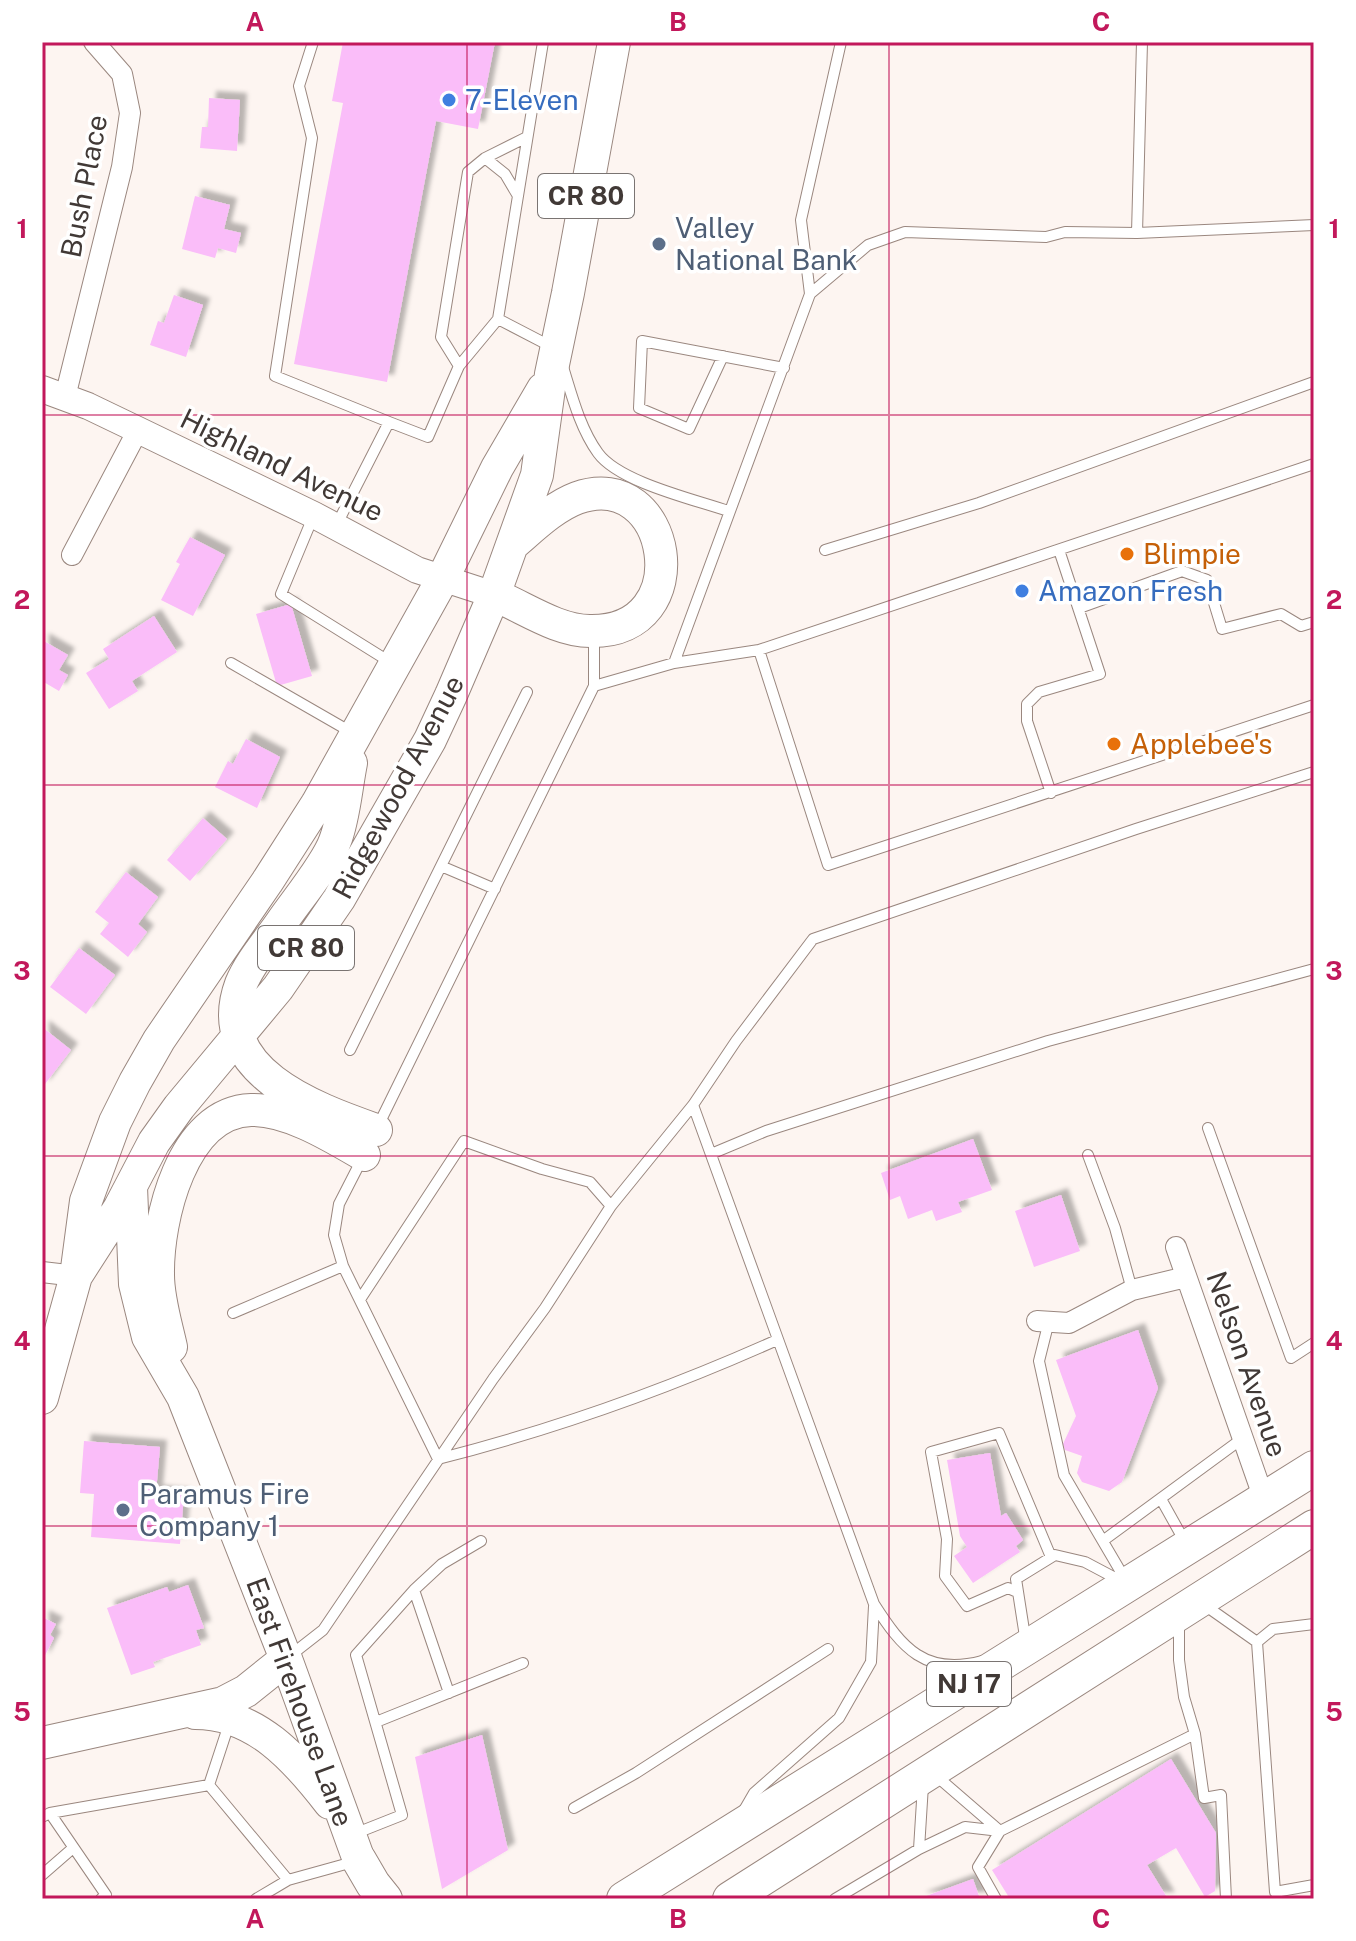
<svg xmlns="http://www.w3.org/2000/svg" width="1356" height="1941" viewBox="0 0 1356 1941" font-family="'Public Sans',sans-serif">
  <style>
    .building { fill: #fabdf9; filter: url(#shadow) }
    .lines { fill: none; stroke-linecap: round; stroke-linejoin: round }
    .service-casing { stroke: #9a877f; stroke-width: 12 }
    .minor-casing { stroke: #9a877f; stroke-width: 22 }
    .tertiary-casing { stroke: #9a877f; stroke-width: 28 }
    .primary-casing { stroke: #9a877f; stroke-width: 34 }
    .trunk-casing { stroke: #9a877f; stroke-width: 36 }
    .service { stroke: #fff; stroke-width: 10 }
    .minor { stroke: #fff; stroke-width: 20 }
    .tertiary { stroke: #fff; stroke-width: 26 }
    .primary { stroke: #fff; stroke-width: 32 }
    .trunk { stroke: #fff; stroke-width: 34 }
    .grid { fill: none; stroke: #c2185b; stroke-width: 2; stroke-opacity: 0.55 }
    .shop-dot { fill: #3f7fe0; stroke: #fff; stroke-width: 3 }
    .service-dot { fill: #5c6f8a; stroke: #fff; stroke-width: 3 }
    .food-dot { fill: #e8710a; stroke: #fff; stroke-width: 3 }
    .labels { text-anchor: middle; stroke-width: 7; stroke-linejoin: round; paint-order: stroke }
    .shield { fill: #fff; stroke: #7a7472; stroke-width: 2 }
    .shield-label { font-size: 26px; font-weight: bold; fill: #413936 }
    .shop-label { font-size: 28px; fill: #366cbe; stroke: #fff; text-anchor: start }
    .street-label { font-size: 28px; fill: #413936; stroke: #fff }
    .service-label { font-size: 28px; fill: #4e5e75; stroke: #fff; text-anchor: start }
    .food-label { font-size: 28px; fill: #c56008; stroke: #fff; text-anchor: start }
    .neatline { fill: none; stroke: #c2185b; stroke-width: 3 }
    .grid-label { font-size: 26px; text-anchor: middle; font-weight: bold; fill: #c2185b }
  </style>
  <defs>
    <filter id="shadow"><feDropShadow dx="7" dy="-7" stdDeviation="2" flood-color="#0004"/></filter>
  </defs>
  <rect width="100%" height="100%" fill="#fdf5f1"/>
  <path class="building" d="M343,42h152l-17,87 -42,-8 -49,261 -93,-18 49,-261 -11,-2z
    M209,98l31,2 -3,51 -37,-3 2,-21h6z
    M195,196l35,9 -6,24 17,4 -5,20 -18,-5 -3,10 -33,-9z
    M174,295l29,10 -17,52 -36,-12 8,-24 6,2z
    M190,537l35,18 -32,61 -32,-16 19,-36 -4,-2z
    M291,604l21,72 -35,10 -21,-72z
    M154,616l23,36 -45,29 6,10 -29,18 -23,-36 23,-14 -6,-10z
    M42,640l26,15 -9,15 9,5 -9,16 -17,-10z
    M246,739l34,18 -23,51 -42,-21 13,-26 5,3z
    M203,818l24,21 -37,42 -23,-21z
    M126,872l32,25 -20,27 9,8 -19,25 -28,-23 9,-11 -14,-11z
    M79,948l36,27 -29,39 -36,-27z
    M42,1027l29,23 -29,38z
    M973,1139l19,51 -34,12 4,10 -26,9 -4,-11 -24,9 -8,-23 -10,4 -9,-27z
    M1061,1195l19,56 -46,16 -19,-56z
    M1138,1330l20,58 -36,94 -13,9 -27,-9 -5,-9 5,-17 -17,-6 -2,-6 13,-28 -20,-56z
    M84,1441l76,6 -4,45 28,3 -4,49 -89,-7 3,-43 -14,-1z
    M990,1453l11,63 5,-3 17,27 -7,6 4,6 -47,31 -19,-27 13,-9 -7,-11 -13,-76z
    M188,1585l16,43 -8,2 5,15 -48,17 2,5 -24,8 -24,-67 60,-21 2,5z
    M42,1617l14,7 -6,11 4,3 -12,23z
    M482,1735l26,115 -66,39 -27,-132z
    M1171,1759l45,74 -1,58 -10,6 -29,-49 -29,17 21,34h-158l-18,-29z
    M973,1879l7,20h-62z"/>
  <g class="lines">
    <g class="service-casing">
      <path id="service" d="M313,42l-14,44 13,52 -37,238 114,46 -52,102
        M485,158l20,16 13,22
        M1137,233l5,-191
        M810,294l58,-49 37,-13 141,5 19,-5 72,1 177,-8
        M498,319l54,28
        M723,356l-34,73 -50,-21 3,-67 142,27
        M459,366l-18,-29 27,-165 17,-14 42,-21
        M563,367c9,29 17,61 35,86 21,29 95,46 130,58
        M389,422l39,15 31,-71 39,-47 45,-277
        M313,517l-32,77 109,68
        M825,550l154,-47 335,-121
        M1079,608l103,-37 25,9 15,49 59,-15 20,12 13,-4
        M759,650l69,215 486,-160
        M231,663l120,69
        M674,663l85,-13 555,-186
        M594,686l80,-23 136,-369 -9,-74 40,-178
        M1051,793l-24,-72v-17l12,-12 61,-18 -41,-124
        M441,866l54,23
        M350,1050l177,-358
        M693,1105l181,499c28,44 51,72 108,57
        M378,1126l216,-440v-53
        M1208,1128l83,230 23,-15
        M711,1154l55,-23 282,-90 266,-72
        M1088,1155l27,73 17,62
        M362,1159l-23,45 -5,31 9,31 95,193c114,-29 232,-71 339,-119
        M361,1298l103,-157 78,28 48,13 21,24
        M233,1313l110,-47
        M1049,1321l-10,40 25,114 61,104
        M1161,1499l24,43
        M1104,1540l139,-102
        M414,1590l35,103
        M1017,1592l-9,-4 -41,18 -22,-30 2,-37 -16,-87 68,-19 52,124
        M1203,1604l54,38
        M1179,1620v40l5,37 11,37 9,64 17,-3 5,104
        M1257,1642l18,250 39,-7
        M1257,1642l16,-13 41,-5
        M1026,1643l-10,-64 39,-24 30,7 34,18
        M291,1655l32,-25 170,-251 52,-71 66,-102 82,-101 43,-64 77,-102 323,-110 178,-57
        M376,1722l147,-59
        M934,1774l66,57
        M209,1785l79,95
        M574,1808l62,-35 192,-124
        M743,1812l11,-19 85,-75 32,-56 3,-56
        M50,1813l56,82 -5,4
        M42,1817l8,-4 159,-28 20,-61
        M354,1834l48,-19 -46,-160 58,-65 28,-26 39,-23
        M919,1849l46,-22 35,4
        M42,1875l31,-27
        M256,1899l32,-19 65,-18
        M835,1899l84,-50 4,-64
        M996,1899l-18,-32 22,-36 195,-97"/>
    </g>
    <g class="minor-casing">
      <path id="minor" d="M65,397l57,-230 8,-54 -8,-39 -28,-32
        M72,555l66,-125
        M1176,1247l88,252
        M42,1272l34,4
        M1037,1321l32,2 63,-33 54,-13"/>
    </g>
    <g class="tertiary-casing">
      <path id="tertiary" d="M42,389l46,17 50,24 176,85 103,55 77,25"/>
    </g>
    <g class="primary-casing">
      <path id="primary" d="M494,595c30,12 63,36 96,36 111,2 81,-167 -13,-133 -24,9 -45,30 -64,46
        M351,763c-5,25 -7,55 -16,78 -8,23 -39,60 -54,82 -13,19 -31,39 -40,61 -32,86 72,124 135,146
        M131,1187l4,97 13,53 35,60 103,262 73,201
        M76,1276l43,-67 35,-67 25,-35 99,-119 61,-89 91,-159 21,-45 43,-100 43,-120 14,-101 17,-81 46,-251
        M171,1347c-5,-23 -13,-48 -13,-72 -1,-55 24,-163 93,-165 37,-1 82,27 113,45
        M42,1398l34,-122 10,-75 29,-79 20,-40 24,-42 108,-158 50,-78 126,-226 54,-110 46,-79
        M195,1713c61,0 101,46 135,90
        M42,1743l181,-40 23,-12 40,-32"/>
    </g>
    <g class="trunk-casing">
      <path id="trunk" d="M359,1860l14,24 12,15
        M624,1899l690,-431
        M730,1899l584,-372"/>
    </g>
    <use href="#service" class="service"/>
    <use href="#minor" class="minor"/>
    <use href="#tertiary" class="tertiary"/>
    <use href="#primary" class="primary"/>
    <use href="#trunk" class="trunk"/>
  </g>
  <path class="grid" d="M467,42v1857M889,42v1857M42,415h1272M42,785h1272M42,1156h1272M42,1526h1272"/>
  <g class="shop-dot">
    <circle cx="449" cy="100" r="8"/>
    <circle cx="1022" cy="591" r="8"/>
  </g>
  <g class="service-dot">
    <circle cx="659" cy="244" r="8"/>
    <circle cx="123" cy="1510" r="8"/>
  </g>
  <g class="food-dot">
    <circle cx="1127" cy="554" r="8"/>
    <circle cx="1114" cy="744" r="8"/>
  </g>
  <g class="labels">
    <g class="shield">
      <rect x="538" y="174" width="96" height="44" rx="6"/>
      <rect x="258" y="926" width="96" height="44" rx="6"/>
      <rect x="927" y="1662" width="84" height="44" rx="6"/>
    </g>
    <g class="shield-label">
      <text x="586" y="205">CR 80</text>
      <text x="306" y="957">CR 80</text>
      <text x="969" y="1693">NJ 17</text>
    </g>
    <g class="shop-label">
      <text x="465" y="110">7-Eleven</text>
      <text x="1038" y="601">Amazon Fresh</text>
    </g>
    <g class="street-label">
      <text transform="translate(84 186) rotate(-79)" y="10">Bush Place</text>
      <text transform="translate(282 465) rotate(26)" y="10">Highland Avenue</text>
      <text transform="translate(398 787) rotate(-62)" y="10">Ridgewood Avenue</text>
      <text transform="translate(1247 1364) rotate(71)" y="10">Nelson Avenue</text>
      <text transform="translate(300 1702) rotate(70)" y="10">East Firehouse Lane</text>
    </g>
    <g class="service-label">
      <text x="675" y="238">Valley<tspan x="675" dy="32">National Bank</tspan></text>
      <text x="139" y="1504">Paramus Fire<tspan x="139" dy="32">Company 1</tspan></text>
    </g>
    <g class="food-label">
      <text x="1143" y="564">Blimpie</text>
      <text x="1130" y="754">Applebee's</text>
    </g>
  </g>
  <rect width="1356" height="1941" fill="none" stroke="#ffffff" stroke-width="88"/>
  <rect x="44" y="44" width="1268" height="1853" class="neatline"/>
  <g class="grid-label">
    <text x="255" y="31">A</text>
    <text x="678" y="31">B</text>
    <text x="1101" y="31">C</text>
    <text x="22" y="238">1</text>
    <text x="1334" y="238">1</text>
    <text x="22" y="609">2</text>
    <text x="1334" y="609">2</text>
    <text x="22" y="980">3</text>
    <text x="1334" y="980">3</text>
    <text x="22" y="1350">4</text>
    <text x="1334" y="1350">4</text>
    <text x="22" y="1721">5</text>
    <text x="1334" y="1721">5</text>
    <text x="255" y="1928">A</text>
    <text x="678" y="1928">B</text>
    <text x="1101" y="1928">C</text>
  </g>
</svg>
